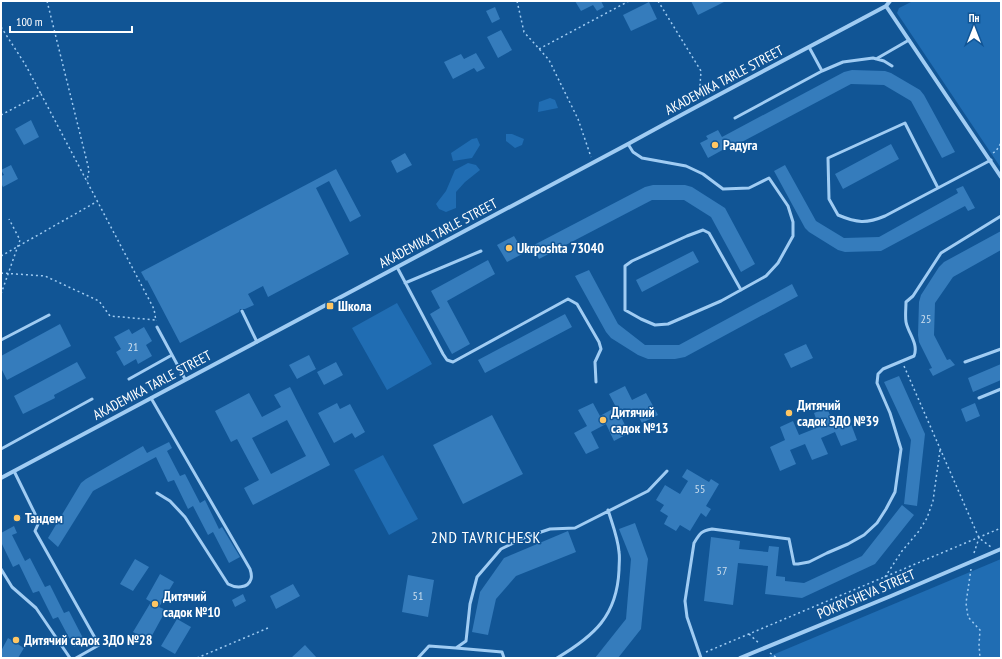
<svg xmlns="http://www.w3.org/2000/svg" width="1002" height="659" viewBox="0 0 1002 659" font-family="'PT Sans Narrow',sans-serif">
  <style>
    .green { fill: #206db3 }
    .building { fill: #357cbc; fill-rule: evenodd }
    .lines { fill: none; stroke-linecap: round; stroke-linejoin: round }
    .path { stroke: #a0ccf3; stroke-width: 1.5; stroke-dasharray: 2 3; stroke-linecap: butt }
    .lane { stroke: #a0ccf3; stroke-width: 3 }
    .street { stroke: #a0ccf3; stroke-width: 4 }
    .poi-dot { fill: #ffc663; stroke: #115595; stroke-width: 1.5 }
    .labels { text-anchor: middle; stroke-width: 3; stroke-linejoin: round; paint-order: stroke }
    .number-label { font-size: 12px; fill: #ccdeee }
    .street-label { font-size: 14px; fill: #fff; stroke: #115595 }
    .poi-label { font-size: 14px; font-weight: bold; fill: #fff; stroke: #115595; text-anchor: start }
    .quarter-label { font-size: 16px; letter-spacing: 1px; fill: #fff; stroke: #115595 }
  </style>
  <rect width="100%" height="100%" fill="#115595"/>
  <path class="green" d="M913,1h88v167l-104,-155 2,-5z
    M550,98l5,2 3,8 -20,4 1,-10z
    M506,134h6l12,5 -2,6 -7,3 -9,-7z
    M477,138l3,7 -8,13 -19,3 -2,-8 21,-14z
    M468,163l8,2 4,5 -15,12 -9,10v16l-10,4 -7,-3 -3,-5 10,-13 9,-21z
    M397,303l35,61 -45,26 -35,-62z
    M383,455l35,64 -29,16 -35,-65z
    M1001,559v99h-233l2,-2z"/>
  <path class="building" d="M575,1h26l3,6 -7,4 -4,-6 -12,6z
    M691,1h35l-28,14z
    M649,2l8,17 -26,12 -8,-16z
    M495,7l5,12 -8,4 -6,-12z
    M501,30l11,20 -14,8 -11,-21z
    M476,53l9,15 -8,4 -3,-4 -21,11 -9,-17 17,-8 3,5z
    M852,70l33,1 6,2 29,17 4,5 31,57 -13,6 -31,-57 -27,-16 -33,-1 -113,60 -1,-2 -29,16 -8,-15 8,-4 -2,-3 12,-6 4,7 122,-65z
    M31,120l8,17 -15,8 -9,-16z
    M891,144l8,15 -56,30 -8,-15z
    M405,153l7,12 -15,8 -6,-12z
    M11,165l7,14 -15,8 -2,-4v-7l3,-1 -3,-5z
    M785,165l31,56 28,17 35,-1 79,-44 -2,-4 7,-3 12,22 -7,3 -3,-5 -84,45 -36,1 -7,-2 -29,-18 -4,-4 -31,-57z
    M336,169l25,47 -11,6 -21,-41 -13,7 33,66 -81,43 -5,-11 -15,8 6,11 -9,4h-5l-1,3 -59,31 -33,-63 -1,1 -5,-9z
    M653,185h32l7,2 33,21 30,56 -14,8 -30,-55 -27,-17h-32l-113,59 -7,-13 113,-59z
    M1001,231v19l-48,27 -18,26 -1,32 13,25 3,-1 5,6 -22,11 -4,-7 3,-1 -13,-26 -1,-7 1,-33 2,-7 18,-28 5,-5z
    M514,236l10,17 -17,9 -10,-17z
    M693,251l6,11 -57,30 -6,-12z
    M488,260l7,14 -48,27 23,43 -18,10 -22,-40 10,-6 -9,-17z
    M589,270l29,54 27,21h34l113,-61 6,12 -113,61 -10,2h-27l-10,-4 -27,-17 -5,-6 -31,-56z
    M565,314l7,13 -87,46 -7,-13z
    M60,324l11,22 -64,34 -6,-12v-12z
    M144,327l8,14 -6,4 6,11 -14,8 -2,-5 -12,7 -8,-14 5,-3 -7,-12 15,-8 3,5z
    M806,344l7,14 -22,10 -7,-14z
    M309,355l7,14 -19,10 -8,-14z
    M77,362l9,16 -32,17 1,3 -32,16 -9,-18z
    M336,362l7,13 -19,10 -7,-13z
    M1001,364v16l-28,12 -5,-14z
    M899,376l26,58 -8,72 -13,-2 7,-64 -27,-58z
    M625,386l7,14 14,-7 12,22 -16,8 -7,-13 -14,7 8,16 -15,8 -8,-17 -15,8 8,16 -13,6 -12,-21 13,-7 -9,-16 15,-7 7,13 16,-9 -7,-13z
    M290,387l40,78 -77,40 -9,-17 15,-8 -22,-41 -6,3 -16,-31 34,-18 13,24 19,-10 -7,-12zM287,420l19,36 -35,18 -19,-36z
    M337,403l3,6 10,-5 15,28 -10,6 -3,-5 -18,10 -16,-30z
    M975,403l5,13 -14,6 -5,-13z
    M827,408l6,14 15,-6 9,24 -16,6 -6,-14 -14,6 7,16 -16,6 -7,-16 -15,6 6,14 -16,7 -10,-24 15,-7 -5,-13 13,-6 6,14 20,-8 -5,-14z
    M492,415l31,59 -60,30 -30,-59z
    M169,442l3,6 -5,3 13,25 5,-2 15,29 5,-3 14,29 3,-2 18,30 -11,6 -16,-31 -5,3 -15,-29 -5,3 -14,-29 -6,2 -12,-25 -63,34 -35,56 -10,-9 33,-55 5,-4 57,-33 4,7z
    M687,469l22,13 2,-3 8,5 -13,22 5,3 -5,8 -5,-4 -11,18 -10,-6 -4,6 -12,-7 4,-8 -8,-5 4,-6 -8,-5 9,-15 15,9 8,-13 -6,-4z
    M902,505l12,10 -39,49 -73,34 -37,-4 3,-28 -30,-3 -5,42 -29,-4 7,-64 29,4 -1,8 29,3 1,-6 10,1 -3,29 9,1v4l19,2 58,-27z
    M635,523l13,36 -7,70 -23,29h-23l31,-39 5,-60 -12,-30z
    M14,526l3,7 -5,2 13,26 5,-3 15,29 5,-2 14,28 5,-2 16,31 -11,5 -16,-30 -5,2 -14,-28 -6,2 -14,-29 -6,3 -12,-25v-9z
    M568,531l8,21 -60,24 -20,23 -8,36 -16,-3 8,-40 24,-34z
    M135,559l14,8 -16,24 -13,-7z
    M160,574l14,8 -15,25 7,3 -17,31 -16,-9 18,-30 -5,-3z
    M408,575l26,5 -6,37 -26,-5z
    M293,584l7,12 -24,13 -6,-13z
    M243,594l3,7 -11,6 -3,-7z
    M177,619l14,8 -16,27 -14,-8z
    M8,638l16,10 -6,10h-17v-7z
    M305,645l12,13h-26z"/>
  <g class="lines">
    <path class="path" d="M47,1l42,169 -2,11
      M517,1l7,31 25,28 29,59 13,38
      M658,1l43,70 -2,28
      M1,27l24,37 16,30
      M539,49l90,-48
      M1,115l40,-21 113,215 2,12
      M993,153l3,-2 5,-8
      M1,256l97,-55
      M1,273l44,3 54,25 11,15 46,4
      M1,294l19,-54 -11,-21
      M904,366l75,172 12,9
      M974,553l5,-15
      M971,569l-5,34 2,14 12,13 -1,15 1,13
      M885,577l17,-26 17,-20 8,-13 6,-17 7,-51
      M749,634l11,10
      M706,652l295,-124
      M770,653l7,5
      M197,658l71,-30"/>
    <path class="lane" d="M809,47l13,24
      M876,59l33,-19
      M735,118l87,-47 21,-9 30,-4 11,3 8,5
      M628,144l5,8 9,6 44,8 17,8 20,15 26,-1 20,-10 19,28 5,16v14l-15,27 -12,13 -45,25 -53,23 -13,1 -14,-6 -16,-9v-44l7,-5 55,-25 16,-6 6,3 32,57
      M938,188l-33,-65 -77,35 1,41 9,16c19,8 28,9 47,1l106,-56
      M397,267l46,87 4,6 6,2 115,-63 9,5 22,38 2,7 -6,13 1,20
      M405,283l76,-32
      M242,311l15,31
      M157,327l28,52
      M1,340l48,-25
      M965,362l36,-13
      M129,379l43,-24
      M151,398l99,171c1,3 2,7 1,10 -3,10 -16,9 -23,5l-43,-67 -15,-16 -13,-8
      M979,398l22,-9
      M1,449l91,-50
      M14,471l25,51 -4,9 64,114 -23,13
      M1,569l11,18 24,21 34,50
      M456,648l46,4 2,6
      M418,658l11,-12 27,2 10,-7 4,-37 7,-27 24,-28 25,-12 24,-8 25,-1 73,-37 19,-20
      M557,658c37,-22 60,-42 62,-88 0,-6 1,-12 0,-18 -1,-14 -7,-29 -11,-42
      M701,658l-14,-41 -2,-16 9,-58c6,-10 7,-12 18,-14l77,10 5,25h4l11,-2 18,-9 21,-9 16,-9 13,-12 9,-14 9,-17 6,-43 -11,-36 -13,-30 1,-9 5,-5 31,-13c5,-12 -6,-23 -8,-34 -1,-6 0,-14 0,-20l7,-6 28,-43 60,-37"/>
    <path class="street" d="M886,6l115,171
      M1,478l627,-334c85,-47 172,-92 258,-138l4,-5
      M740,658l151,-62 110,-47"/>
  </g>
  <g class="poi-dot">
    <circle cx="715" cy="145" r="4"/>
    <circle cx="509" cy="248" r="4"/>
    <rect x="326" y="302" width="8" height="8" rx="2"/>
    <circle cx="789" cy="413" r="4"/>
    <circle cx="603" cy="420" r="4"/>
    <circle cx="17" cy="518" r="4"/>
    <circle cx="155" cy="604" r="4"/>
    <circle cx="16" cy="640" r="4"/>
  </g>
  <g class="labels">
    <g class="number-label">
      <text x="926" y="323">25</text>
      <text x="133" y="351">21</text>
      <text x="700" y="493">55</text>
      <text x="722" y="575">57</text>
      <text x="418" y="600">51</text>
    </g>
    <g class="street-label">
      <text transform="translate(724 80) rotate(-28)" y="5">AKADEMIKA TARLE STREET</text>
      <text transform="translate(438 233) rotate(-28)" y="5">AKADEMIKA TARLE STREET</text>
      <text transform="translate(152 385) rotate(-28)" y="5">AKADEMIKA TARLE STREET</text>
      <text transform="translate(866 594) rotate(-23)" y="5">POKRYSHEVA STREET</text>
    </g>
    <g class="poi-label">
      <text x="723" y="150">Радуга</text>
      <text x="517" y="253">Ukrposhta 73040</text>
      <text x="338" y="311">Школа</text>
      <text x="797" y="410">Дитячий<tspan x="797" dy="16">садок ЗДО №39</tspan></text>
      <text x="611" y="417">Дитячий<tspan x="611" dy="16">садок №13</tspan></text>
      <text x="25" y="523">Тандем</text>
      <text x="163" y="601">Дитячий<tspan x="163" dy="16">садок №10</tspan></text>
      <text x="24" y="645">Дитячий садок ЗДО №28</text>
    </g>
    <g class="quarter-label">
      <text x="486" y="543">2ND TAVRICHESK</text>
    </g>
  </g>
  <rect width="1002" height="659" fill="none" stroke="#ffffff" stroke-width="4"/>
  <g transform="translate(974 28)" stroke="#115595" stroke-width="3" paint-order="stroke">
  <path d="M0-3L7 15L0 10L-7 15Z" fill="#ffffff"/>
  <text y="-6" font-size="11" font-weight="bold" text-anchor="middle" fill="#ffffff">Пн</text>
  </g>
  <path d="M10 26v6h122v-6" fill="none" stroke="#ffffff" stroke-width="2"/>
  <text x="16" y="26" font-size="12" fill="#ffffff" stroke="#115595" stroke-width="3" paint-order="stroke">100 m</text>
</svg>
